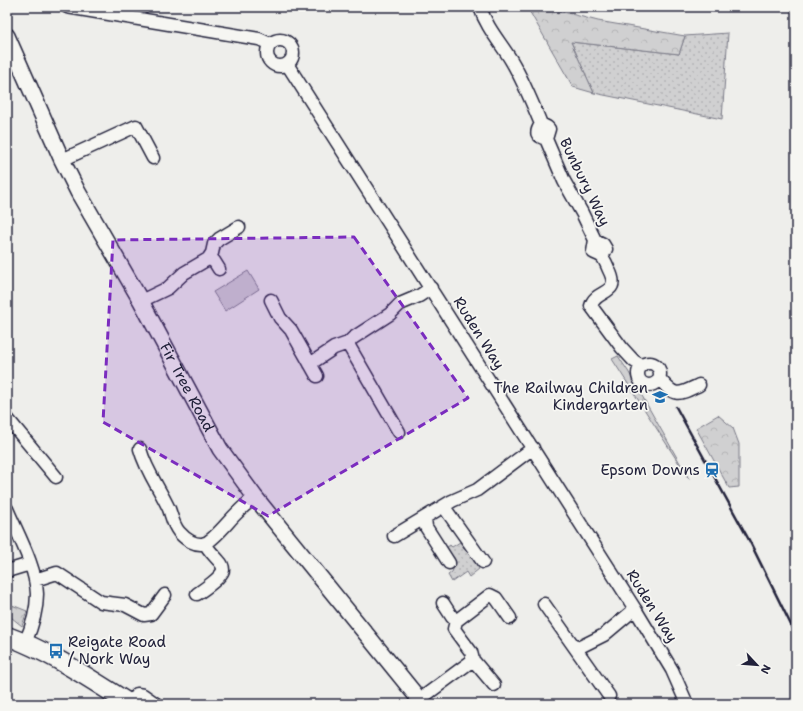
<svg xmlns="http://www.w3.org/2000/svg" width="803" height="711" viewBox="0 0 803 711" font-family="'Shantell Sans',sans-serif">
  <style>
    .grass { fill: url(#grass-dots); stroke: #797986 }
    .forest { fill: url(#forest-crowns); stroke: #797986 }
    .pitch { fill: #d0d0d1; stroke: #797986 }
    .lines { fill: none; stroke-linecap: round; stroke-linejoin: round }
    .minor-casing { stroke: #22223b; stroke-width: 15 }
    .major-casing { stroke: #22223b; stroke-width: 18 }
    .highway-casing { stroke: #22223b; stroke-width: 21 }
    .minor { stroke: #f6f6f2; stroke-width: 12 }
    .major { stroke: #f6f6f2; stroke-width: 15 }
    .highway { stroke: #f6f6f2; stroke-width: 18 }
    .rail { stroke: #22223b; stroke-width: 2.5 }
    .marked { fill: #7b2cbf; fill-opacity: 0.2; stroke: #7b2cbf; stroke-width: 3; stroke-dasharray: 8 5; stroke-linejoin: round }
    .labels { text-anchor: middle; stroke-width: 3.5; stroke-linejoin: round; paint-order: stroke }
    .street-label { font-size: 15px; fill: #22223b; stroke: #f6f6f2 }
    .poi-label { font-size: 15px; fill: #22223b; stroke: #f6f6f2; text-anchor: end }
  </style>
  <defs>
    <pattern id="grass-dots" width="8" height="8" patternUnits="userSpaceOnUse"><rect width="8" height="8" fill="#d0d0d1"/><path d="M2 2h.1M6 6h.1" fill="none" stroke="#b2b2b4" stroke-width="1.8" stroke-linecap="round"/></pattern>
    <pattern id="forest-crowns" width="20" height="18" patternUnits="userSpaceOnUse"><rect width="20" height="18" fill="#d0d0d1"/><path d="M2 6a3 3 0 1 1 6 0M12 15a3 3 0 1 1 6 0" fill="none" stroke="#b2b2b4"/></pattern>
  </defs>
  <rect width="100%" height="100%" fill="#eeeeeb"/>
  <filter id="ink" filterUnits="userSpaceOnUse"><feTurbulence type="fractalNoise" baseFrequency=".025" numOctaves="2"/><feDisplacementMap in="SourceGraphic" scale="8" xChannelSelector="R" yChannelSelector="G"/><feConvolveMatrix kernelMatrix="1 2 1 2 8 2 1 2 1" color-interpolation-filters="sRGB"/></filter>
  <g filter="url(#ink)">
    <path class="grass" d="M728,33l-6,86 -128,-26 -23,-51 108,12 6,-18z
      M460,542l4,6 5,-3 10,18 -2,2 2,4 -10,8 -3,-5 -14,10 -4,-7 4,-3 4,-10 -10,-14 4,-3 2,2z"/>
    <path class="forest" d="M527,7h17l54,14 87,15 -6,18 -108,-12 23,51 -21,-6z
      M618,356l10,15 61,108 -77,-120z
      M718,415l15,13 6,16v43l-10,1 -33,-60z
      M7,603l20,8 -5,15 -15,-12z"/>
    <path class="pitch" d="M248,271l11,18 -34,22 -12,-19z"/>
    <g class="lines">
      <g class="minor-casing">
        <path id="minor" d="M67,7l192,32 11,5
          M480,7c6,20 20,35 31,53 12,20 21,42 30,64l6,3 2,2 -3,10
          M267 53a13 13 0 1 1 26 0a13 13 0 1 1-26 0Z
          M287,64l348,545 37,61 15,34
          M541,124c-6,9 -5,12 5,15l18,42 18,32 13,27 8,4 3,5 -4,8
          M62,160l74,-34 17,32
          M595,240l-2,12c3,2 5,2 8,4 4,3 6,10 8,14 13,26 -13,18 -18,36l31,42 12,13 8,5
          M208,259l6,2 5,8
          M271,300l9,18 11,12 26,46
          M141,301l27,-13 16,-15 24,-14 4,-6 2,-9 5,-5 20,-12
          M638 374a11 11 0 1 1 22 0a11 11 0 1 1-22 0Z
          M310,364l24,-16 14,-5
          M659,378c16,20 19,17 40,7
          M7,418l49,59
          M399,432l-50,-86 -1,-3 5,-5 37,-24 10,-10 19,-8 12,-8
          M140,449c6,22 20,40 29,60 3,8 4,16 10,23 6,7 17,15 27,11 10,-5 24,-24 33,-32 5,-5 11,-10 16,-14
          M444,507l39,55
          M7,509c11,26 29,58 30,85 0,17 -5,33 -12,49
          M425,518l1,9 23,36
          M394,536l58,-35 25,-11 56,-42
          M7,571l23,-7
          M35,580l22,-7 44,29 24,3 19,10 7,-1 14,-19
          M197,594c6,-4 26,-18 26,-24 0,-4 -2,-7 -4,-9 -5,-6 -11,-11 -14,-18
          M443,603l9,14 4,4 -2,8 17,23 2,8 21,25
          M544,604l65,92
          M456,621l34,-26 6,3 14,20
          M576,649l28,-14 31,-26
          M419,700l54,-40
          M129,704l8,-10 6,1 13,9"/>
      </g>
      <g class="major-casing">
        <g id="major">
          <path id="s1" d="M7,36l55,124 16,32 63,109 79,148 35,48 168,207"/>
        </g>
      </g>
      <g class="highway-casing">
        <path id="highway" d="M7,636c44,16 83,43 123,68"/>
      </g>
      <use href="#minor" class="minor"/>
      <use href="#major" class="major"/>
      <use href="#highway" class="highway"/>
      <path class="rail" d="M676,407l73,133 47,95"/>
    </g>
  </g>
  <path class="marked" d="M354,237l114,161 -200,118 -165,-94 10,-182z"/>
  <defs>
    <g id="school-bare" transform="scale(1.2)"><path d="M0-5L7-2L0 1L-7-2ZM-4 1L0 2.5L4 1V4Q0 6-4 4Z" fill="#1f6fb2" stroke="#f6f6f2" stroke-width="2.5" paint-order="stroke"/></g>
    <g id="station-bare" transform="scale(1.2)"><path d="M-3-6H3Q5-6 5-4V2Q5 4 3 4L4.5 6H3L1.5 4h-3L-3 6H-4.5L-3 4Q-5 4-5 2V-4Q-5-6-3-6ZM-3.5-4v3h7v-3ZM-3.5 1v1.5H-2V1ZM2 1v1.5H3.5V1Z" fill="#1f6fb2" stroke="#f6f6f2" stroke-width="2.5" paint-order="stroke"/></g>
    <g id="bus-bare" transform="scale(1.2)"><path d="M-5-6H5V4H4V6H2V4H-2V6H-4V4H-5ZM-3.5-4V0h7V-4ZM-3.5 1.2v1.5H-2V1.2ZM2 1.2v1.5H3.5V1.2Z" fill="#1f6fb2" stroke="#f6f6f2" stroke-width="2.5" paint-order="stroke"/></g>
  </defs>
  <g fill-rule="evenodd">
    <use href="#school-bare" x="660" y="397"/>
    <use href="#station-bare" x="712" y="470"/>
    <use href="#bus-bare" x="56" y="651"/>
  </g>
  <g class="labels">
    <g class="street-label">
      <text transform="translate(585 182) rotate(64)" y="5">Bunbury Way</text>
      <text transform="translate(479 333) rotate(58)" y="5">Ruden Way</text>
      <text dy="5" stroke="none"><textPath href="#s1" startOffset="395">Fir Tree Road</textPath></text>
      <text transform="translate(652 606) rotate(58)" y="5">Ruden Way</text>
    </g>
    <g class="poi-label">
      <text x="648" y="393">The Railway Children<tspan x="648" dy="17">Kindergarten</tspan></text>
      <text x="700" y="475">Epsom Downs</text>
      <text x="68" y="647" text-anchor="start">Reigate Road<tspan x="68" dy="17">/ Nork Way</tspan></text>
    </g>
  </g>
  <rect width="803" height="711" fill="none" stroke="#f6f6f2" stroke-width="24"/>
  <rect x="12" y="12" width="779" height="687" fill="none" stroke="#22223b" stroke-width="1.5" filter="url(#ink)"/>
  <g transform="translate(757 665) rotate(116)" stroke="#f6f6f2" stroke-width="3" paint-order="stroke">
  <path d="M0-3L7 15L0 10L-7 15Z" fill="#22223b"/>
  <text y="-6" font-size="11" font-weight="bold" text-anchor="middle" fill="#22223b">N</text>
  </g>
</svg>
